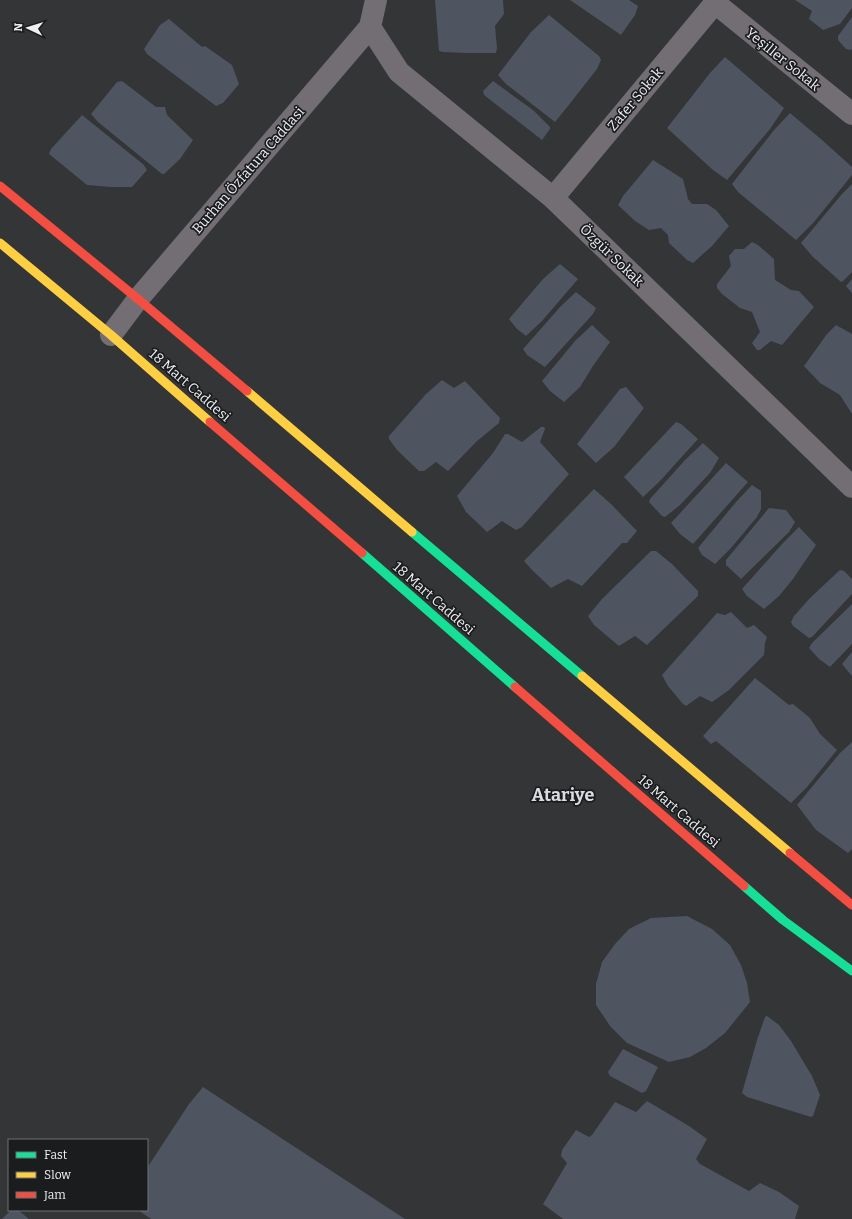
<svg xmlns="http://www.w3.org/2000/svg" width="852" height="1219" viewBox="0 0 852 1219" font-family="Bitter,serif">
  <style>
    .building { fill: #4e5560 }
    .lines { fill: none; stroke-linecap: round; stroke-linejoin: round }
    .street { stroke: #736d74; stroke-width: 22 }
    .fast { stroke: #16e098; stroke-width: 9 }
    .slow { stroke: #ffcf43; stroke-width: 9 }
    .jam { stroke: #f24e42; stroke-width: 9 }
    .labels { text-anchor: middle; stroke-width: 3.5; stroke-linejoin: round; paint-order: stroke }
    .street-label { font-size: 14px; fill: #eff0f3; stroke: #1b1c1e }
    .district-label { font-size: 18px; font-weight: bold; fill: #d9dce1; stroke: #1b1c1e }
  </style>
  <rect width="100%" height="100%" fill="#333537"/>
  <path class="building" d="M435,0h68l1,14 -9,12 2,22 -1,5h-29l-24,-1 -4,-1z
    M570,0h59l9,6 -3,9 -14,20z
    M795,0h57v8l-12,16 -17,6 -14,-11 3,-8z
    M549,15l50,41 2,4 -4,9 -29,37 -13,16 -49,-38 -8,-9 33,-43z
    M852,17v32l-1,1 -5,-1 -8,-9v-4z
    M169,19l33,28 3,-1 27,19 7,19 -16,19 -7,3 -69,-52 -3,-5 16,-24z
    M725,57l59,51 -14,21 -43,51 -14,-10 -46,-42 43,-55z
    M122,81l34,26h9l2,8 26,25 -13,19 -16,15h-2l-64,-52 -7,-8 26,-32z
    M493,81l40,29 17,17v2l-8,11 -58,-45 -1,-4z
    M790,113l32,27 30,27v8l-38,47 -18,18 -58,-48 -6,-8 42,-54z
    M82,115l62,50 3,5 -15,17h-21l-24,-2 -38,-31 2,-5z
    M653,160l30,19 5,20 4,5h15l9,6 13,16 -17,20 -19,17 -6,-3 -18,-17 -1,-8 -7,-7 -12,2 -14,-9 -17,-16 5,-9z
    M852,184v88l-9,9 -2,1 -28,-25 -12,-14 41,-49z
    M752,242l6,3 16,14 1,21 16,10 8,1 15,16 -32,38 -11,-4 -11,9h-3l-5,-7 8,-11 -8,-20 -12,-4 -18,-14 -5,-6v-4l14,-18 -2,-10 6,-7h9z
    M560,264l18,15 -36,42 -16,15 -9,-7 -8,-10 34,-40z
    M852,279v14l-6,-7z
    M576,292l20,16 -3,6 -48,53 -18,-12 -4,-6 38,-43z
    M592,325l18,17 -17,24 -13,21 -16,15 -14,-11 -8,-10 33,-40z
    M836,325l16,9v80l-12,-19 -20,-12 -16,-17 23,-32z
    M442,380l12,8 11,-7 35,37 -1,5 -22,18 -29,30 -12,-9 -12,9h-5l-22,-21 -8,-11v-3l37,-42z
    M626,387l18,21 -30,39 -18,16 -19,-19 43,-55z
    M676,422l5,2 17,15 -39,43 -16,15 -19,-20z
    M541,427h3l1,2 -5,13 29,32 -47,53 -6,3 -14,-9 -15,11 -21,-20 -9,-16 36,-43 12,-19h3l14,8z
    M703,443l16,15 -9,15 -30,32 -15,12 -3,-1 -13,-14 1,-3 35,-39z
    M726,463l22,19 -55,62 -13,-10 -9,-11z
    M752,485l9,6v18l-4,8 -26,31 -16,16 -13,-9 -4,-7 38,-46z
    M594,489l17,15 26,27 -10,12h-5l-40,43 -14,-7 -17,9 -19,-18 -8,-9z
    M769,508l17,2 9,12 -6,10 -48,47 -15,-14v-5z
    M799,527l17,18 -23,34 -14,17 -15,13 -17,-13 -5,-7 41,-46z
    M651,551h5l16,13 26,27v5l-51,49 -12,-9 -16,10 -25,-21 -6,-9 14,-17z
    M840,570l4,1 8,8v15l-40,43 -3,1 -16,-12 -2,-4 3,-6 16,-18z
    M852,604v40l-22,23 -11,-8 -10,-11 3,-5z
    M731,612l16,16 7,-3 13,12 -2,6 -1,12 -35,35 -17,12 -12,-6 -14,10 -3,-2 -15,-18 -6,-11 55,-62 8,2z
    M852,652v24l-10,-12z
    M755,678l34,27 4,-1 17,14 10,16 17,16 -30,37 -16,16 -75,-62 -5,3 -8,-8z
    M852,742v107l-4,4 -32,-23 -19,-25 43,-52z
    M687,916l25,13 18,16 11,20 6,18 3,19 -25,31 -19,15 -16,9 -21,5 -42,-19 -17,-17 -14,-21v-21l6,-22 13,-18 14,-15 22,-11z
    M767,1016l12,9 12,16 21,35 8,19 -7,21 -2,1 -64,-20 -5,-4 15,-53 8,-23z
    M623,1049l35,18 -12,24 -4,2 -32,-17 -2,-4z
    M203,1087l202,132h-254l-13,-9h9v-42l42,-64z
    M647,1101l42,25 18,13 -11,20 4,5 49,27 11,-8 19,9 20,14 -4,13h-232l-20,-15 24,-41 -6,-7 1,-6 14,-20 13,7 3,-2 23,-33 21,10z
    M11,1210h7l11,9h-27z"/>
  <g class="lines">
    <path class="street" d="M715,3l137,111
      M370,27l29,45 154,126 299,289
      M553,198l162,-195v-3
      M111,335l27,-36 232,-272 6,-27"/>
    <path class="fast" d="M412,532l170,144
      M362,553l153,134
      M744,886l39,34 69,51"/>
    <path class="slow" d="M0,243l111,92 99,87
      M247,391l165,141
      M582,676l208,177"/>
    <path class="jam" d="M0,186l138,113 109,92
      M210,422l152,131
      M515,687l229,199
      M790,853l62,52"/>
  </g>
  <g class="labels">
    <g class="street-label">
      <text transform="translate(783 59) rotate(39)" y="5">Yeşiller Sokak</text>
      <text transform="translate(635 99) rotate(-50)" y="5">Zafer Sokak</text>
      <text transform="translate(248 170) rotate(-49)" y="5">Burhan Özfatura Caddasi</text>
      <text transform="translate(612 255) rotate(44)" y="5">Özgür Sokak</text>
      <text transform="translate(190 385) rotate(41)" y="5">18 Mart Caddesi</text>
      <text transform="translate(434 598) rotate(41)" y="5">18 Mart Caddesi</text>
      <text transform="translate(679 811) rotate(41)" y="5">18 Mart Caddesi</text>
    </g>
    <g class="district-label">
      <text x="563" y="801">Atariye</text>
    </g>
  </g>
  <rect x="8" y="1139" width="140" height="72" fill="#1b1c1e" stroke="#707173"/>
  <rect x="16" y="1152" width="20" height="6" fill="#16e098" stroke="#707173"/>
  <text x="44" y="1159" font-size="12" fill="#eff0f3">Fast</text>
  <rect x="16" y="1172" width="20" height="6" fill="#ffcf43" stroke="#707173"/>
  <text x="44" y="1179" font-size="12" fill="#eff0f3">Slow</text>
  <rect x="16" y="1192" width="20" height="6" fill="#f24e42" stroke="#707173"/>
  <text x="44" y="1199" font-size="12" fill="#eff0f3">Jam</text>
  <g transform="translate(28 28) rotate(274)" stroke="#1b1c1e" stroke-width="3" paint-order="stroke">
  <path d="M0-3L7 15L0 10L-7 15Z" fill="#eff0f3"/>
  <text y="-6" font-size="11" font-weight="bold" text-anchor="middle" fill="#eff0f3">N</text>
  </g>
</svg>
